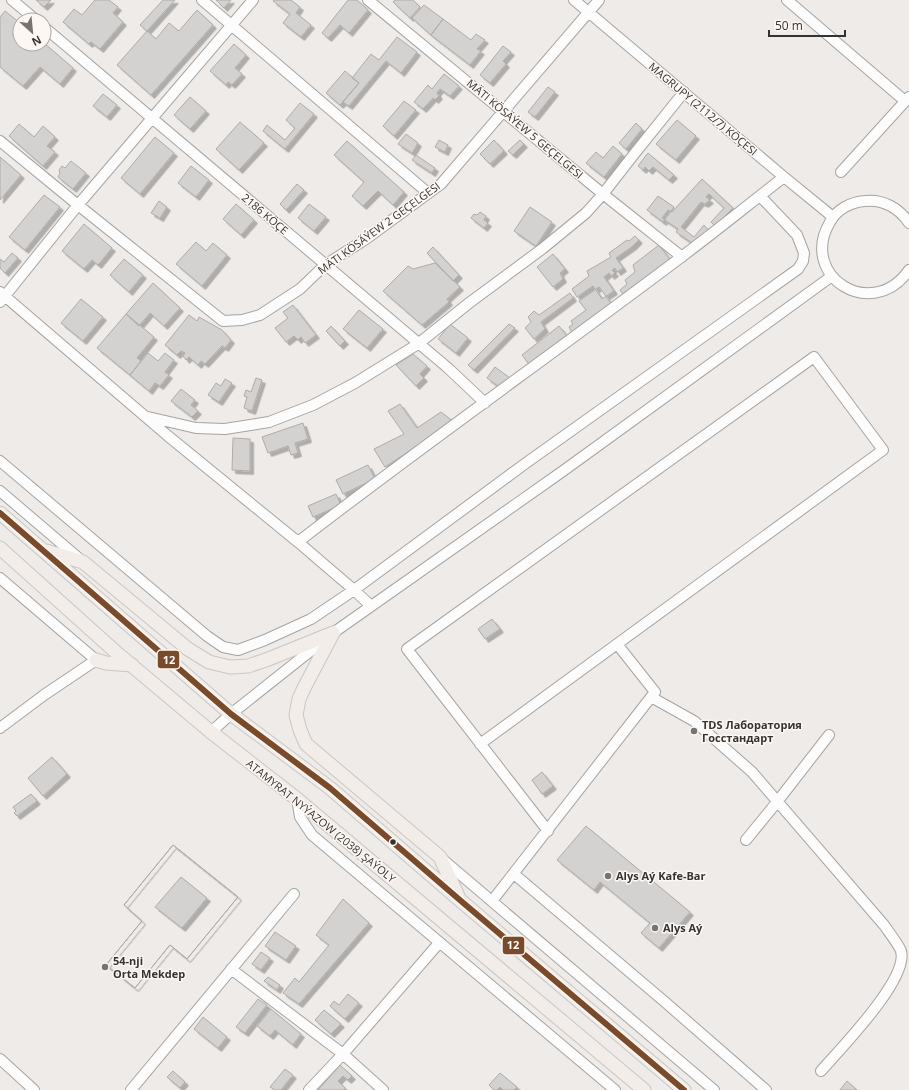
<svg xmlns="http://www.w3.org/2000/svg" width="909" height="1090" viewBox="0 0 909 1090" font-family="'Open Sans',sans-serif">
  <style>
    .building { fill: #d4d2d0; stroke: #aeaba9; fill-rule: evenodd; filter: url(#shadow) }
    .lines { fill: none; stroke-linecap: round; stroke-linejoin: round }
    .minor-casing { stroke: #a6a4a2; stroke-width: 12 }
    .major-casing { stroke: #c8c7c6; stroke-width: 15 }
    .minor { stroke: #fcfcfc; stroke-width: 10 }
    .major { stroke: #f2ede9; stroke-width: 13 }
    .bus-1-casing { stroke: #fdf7f3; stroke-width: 9 }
    .bus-1 { stroke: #7a4b2a; stroke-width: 6 }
    .poi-dot { fill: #767371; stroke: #fdf7f3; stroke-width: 1.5 }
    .bus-dot { fill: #353331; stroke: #fdf7f3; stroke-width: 1.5 }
    .labels { text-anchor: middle; stroke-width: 3; stroke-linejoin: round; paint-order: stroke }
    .street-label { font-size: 11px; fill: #353331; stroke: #fdf7f3 }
    .poi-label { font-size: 11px; font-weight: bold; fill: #353331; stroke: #fdf7f3; text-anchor: start }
    .line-badge { stroke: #fdf7f3; stroke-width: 1.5 }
    .badge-label { font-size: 11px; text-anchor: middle; font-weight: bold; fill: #fff }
  </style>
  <defs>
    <filter id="shadow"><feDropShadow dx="3.5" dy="3.5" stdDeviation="0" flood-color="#0004"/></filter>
  </defs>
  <rect width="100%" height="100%" fill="#eeebe8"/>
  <path class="building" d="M36,0h15l-7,7z
    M95,0h14l9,7 -5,6 10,9 -23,27 -9,-7 -2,2 -26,-22 11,-13 8,6z
    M163,0h12l-28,31 -7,-6z
    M216,0h15l-7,8z
    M274,0h17l9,7 -4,6 15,12 -10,12 -18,-14 7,-9 -17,-13z
    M348,0h9l11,10 -19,23 -9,-8 -12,13 -6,-5z
    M395,0h18l7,7 -10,11 -17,-16z
    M424,5l19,14 -12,16 -19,-17z
    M197,10l16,15 -62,70 -34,-30 30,-34 9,8 13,-16 10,8z
    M5,11l15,12v21l24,-1 29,25 -13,16 -20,-17 -17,19 -23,-19v-50z
    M443,19l28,21 5,-6 9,6 -8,9 4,2 -11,14 -39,-30z
    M397,37l20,15 -16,21 -15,-12 -37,45 -6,-4 16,-19 -7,-5 19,-24 8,6z
    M234,44l12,11 -11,13 7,6 -10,11 -4,-3 -2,3 -16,-14z
    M503,46l8,6 -8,9 3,3 -16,19 -10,-8z
    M345,71l14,12 -19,22 -14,-12z
    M444,74l15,12 -9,10 -10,-7 -3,4 2,3 -4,4 -2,-2 -10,11 -9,-7 14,-17 4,4z
    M548,87l7,5 -20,25 -7,-5z
    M103,94l14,11 -10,12 -14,-11z
    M190,97l16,14 -16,18 -16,-14z
    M404,101l12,9 -22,26 -11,-10z
    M300,103l14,11 -29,35 -22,-18 4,-6 18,15 10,-12 -9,-8z
    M677,120l19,16 -20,24 -20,-16z
    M240,122l24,21 -25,27 -23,-21z
    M636,123l6,6 -16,20 -7,-6z
    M19,124l15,13 9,-11 12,11 -8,9 8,6 -12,14 -34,-30z
    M406,134l12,9 -6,10 -14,-9z
    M155,137l19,16 -34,41 -19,-16z
    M439,140l9,5 -3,7 -10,-5z
    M494,140l10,11 -14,13 -10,-10z
    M520,140l4,4 -11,11 -5,-4z
    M347,141l57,51 -11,13 -15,-14 -15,15 -11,-10 12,-14 -30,-27z
    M613,146l9,8 -18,23 -18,-14 10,-11 7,6z
    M648,153l26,22 -5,5 -16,-13 -4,4 -4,-4 -2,3 -5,-4z
    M416,155l19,13 -3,5 -20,-13z
    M0,157l21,18 -21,25z
    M71,161l15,12 -13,16 -15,-12 2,-4 -1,-3 3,-4 3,2z
    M191,166l18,14 -13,17 -18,-14z
    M702,179l31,29 -18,18 -4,-4 13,-14 -15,-14 -3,3 4,3 -5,4 -4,-2 -20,25 13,10 10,-12 5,6 -14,14 -19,-13 2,-3 -16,-11 6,-8 4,2z
    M297,184l7,6 -18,20 -6,-6z
    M44,195l16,12 -35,43 -16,-13z
    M658,196l16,11 -11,15 -16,-12z
    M159,201l8,6 -7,11 -9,-5z
    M236,204l18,16 -13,15 -18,-16z
    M309,204l17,13 -12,14 -16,-13z
    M530,207l22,15 -16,24 -22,-15z
    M480,212l6,4 -2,4 4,3 -4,5 -13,-10 3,-4 3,1z
    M84,224l28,24 -14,17 -6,-5 -8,9 -22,-18z
    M635,236l4,4 -6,6 -17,12 7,10 -6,4 -2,-4 -3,2 3,3 -4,3 -2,-3 -5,4 10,14 -12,8 -9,-13 -16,11 -5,-8 17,-13 -2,-5 24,-14 -2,-4 18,-13 2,1z
    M196,242l10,9 7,-8 14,12 -25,31 -26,-22z
    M659,245l12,16 -47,35 -4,-6 7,-6 -2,-4 10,-8 -2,-7z
    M433,247l26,28 -6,6 -26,-28z
    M12,253l6,5 -13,15 -5,-5v-9l4,3z
    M553,254l12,15 -5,4 3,6 -10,8 -16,-20z
    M124,259l19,16 -14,17 -19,-17z
    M435,263l25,24 -13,12 2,3 -27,23 -39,-34 25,-25 5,3z
    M153,283l27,25 -16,18 -14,-13 -11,13 -13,-12z
    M599,287l14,19 -40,29 -4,-8 4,-3 -2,-3 15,-11 -7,-9z
    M570,293l3,5 -32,24 4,7 -11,10 -9,-11 6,-6 -3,-5 6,-6 5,4z
    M81,299l22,18 -20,24 -22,-18z
    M293,305l23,30 -11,8 -4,-6 -3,3 -4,-4 -8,6 -11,-14 13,-10 -5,-6z
    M359,310l24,19 -16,19 -24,-19z
    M126,314l28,23 -17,21 4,3 -11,14 -33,-27z
    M189,315l8,6 2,-4 23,13 9,10 -6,8 -3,-2 -17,18 -4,-3 -3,4 -9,-8 -3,3 -3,-4 2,-3 -4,-2 -4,4 -12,-10z
    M450,324l18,14 -12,15 -18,-14z
    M509,324l6,4 -41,42 -6,-5z
    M331,326l14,15 -5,5 -14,-15z
    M559,326l9,11 -37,30 -9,-12z
    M148,353l10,8 7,-8 9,7 -9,12 4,3 -9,11 -5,-3 -6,8 -19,-16z
    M413,354l14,12 -7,8 4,4 -8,8 -20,-21z
    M495,367l15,11 -8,11 -15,-11z
    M256,378l6,2 -10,31 -8,-3 3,-11 -3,-1 2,-6 5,2z
    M225,379l7,4 -13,19 -11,-7 8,-12 5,3z
    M181,389l14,11 -4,5 7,6 -6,6 -21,-16z
    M400,404l17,24 24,-16 13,10 -69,45 -11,-18 30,-15 -16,-23z
    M303,423l5,16 -13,4 3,10 -7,2 -3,-9 -20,7 -6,-16z
    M233,438l17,1v32l-18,-1z
    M368,465l7,14 -32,15 -7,-14z
    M336,494l5,11 -28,12 -5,-11z
    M492,619l8,10 -15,10 -7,-10z
    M52,757l15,17 -24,22 -15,-18z
    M542,772l11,14 -11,8 -10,-14z
    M31,794l6,7 -20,15 -3,-3 2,-2 -3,-4z
    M586,826l104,86 -31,36 -18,-15 9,-10 -50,-41 -6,8 -37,-30z
    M173,845l65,52 -51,62 -17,-14 -35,43 -29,-23 36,-44 -18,-16zM181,877l26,21 -25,30 -27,-21z
    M173,845l65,52 -51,62 -17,-14 -35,43 -29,-23 36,-44 -18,-16z
    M343,899l26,24 -70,81 -16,-11 12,-15 4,4 30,-37 -13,-10z
    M275,932l21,14 -10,14 -21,-14z
    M261,952l9,6 -9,12 -9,-6z
    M268,977l12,8 -3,5 -13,-9z
    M348,994l11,9 -14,16 -15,-13 4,-5 5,4z
    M258,999l9,6 -22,28 -9,-6z
    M271,1009l30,25 -8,11 -18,-15 -5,6 -13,-10z
    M324,1010l17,14 -10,10 -16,-14z
    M203,1017l24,20 -9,11 -24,-19z
    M340,1065l12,11 -4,4 -5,-4 -5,5 7,7 -1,2h-26z
    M285,1069l8,6 -12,15h-6l-5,-3z
    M173,1071l12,11 -5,6 -13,-11z
    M500,1073l17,14 -3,3h-11l-3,-3 -3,3h-3l-5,-5z
    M847,1081l10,9h-17z"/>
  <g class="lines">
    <g class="minor-casing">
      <path id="minor" d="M12,0l24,20
        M202,0l226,193
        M368,0l235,194 79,63
        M574,0l210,177 49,40
        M787,0l118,101
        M44,27l404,341 37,35
        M0,141l78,64 145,116 19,-1 18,-5 40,-26 25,-24 41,-26 75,-55 158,-184
        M841,172l68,-75
        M909,223c-10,-15 -26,-24 -44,-22 -14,1 -28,8 -35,21 -32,54 42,101 79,48
        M0,292l168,144 130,106c125,-97 255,-188 382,-284 35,-26 69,-54 104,-81
        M0,302l78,-97 175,-205
        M148,417l48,11 29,1 44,-7 44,-17 42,-22 63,-39 51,-41 73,-54 44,-36 17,-19 32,-41 49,-61
        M0,461l207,175 16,11 15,3 27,-10 46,-21 43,-29 172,-127 272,-194 5,-8 1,-8 -7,-18 -37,-39
        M0,491l82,70
        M298,542l56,48 17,16
        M0,578l96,82 -52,35 -44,33
        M651,697l43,24 58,51 132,153c4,6 15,20 17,26 8,28 -61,98 -80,120
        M211,732l20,-18 102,-81 230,-162 269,-195
        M480,744l403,-294 -69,-93 -407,292 141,182
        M297,799l3,18 12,18 303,255
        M746,840l31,-38 52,-67
        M441,858l273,232
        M514,874l151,128 101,88
        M492,901l163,-209 -38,-48
        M231,969l112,85 40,36
        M0,1059l34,31
        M131,1090l163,-196
        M309,1090l34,-36 96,-111"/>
    </g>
    <g class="major-casing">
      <path id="major" d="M0,513l231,201 99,74 131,113 223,189
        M0,548l118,106 93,78 86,67 347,291
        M46,551l37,11 105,87 21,13 21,5 18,-1 18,-6 67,-27
        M333,633l-29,55 -5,11 -3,16 4,15 6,14 134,113 18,39
        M96,660l10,3 26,2"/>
    </g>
    <use href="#minor" class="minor"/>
    <use href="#major" class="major"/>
    <g class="bus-1-casing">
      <path id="bus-1" d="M0,513l231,201 99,74 131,113 223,189"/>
    </g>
    <use href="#bus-1" class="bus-1"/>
  </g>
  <g class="poi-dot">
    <circle cx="694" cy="731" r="4"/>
    <circle cx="608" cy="876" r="4"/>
    <circle cx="655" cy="928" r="4"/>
    <circle cx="105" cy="967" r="4"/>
  </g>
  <circle class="bus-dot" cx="393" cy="842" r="3.5"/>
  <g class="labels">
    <g class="street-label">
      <text transform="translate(703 109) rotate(40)" y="4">MAGRUPY (2112/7) KÖÇESI</text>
      <text transform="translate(525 129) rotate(40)" y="4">MÄTI KÖSÄÝEW 5 GEÇELGESI</text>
      <text transform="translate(265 214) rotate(40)" y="4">2186 KÖÇE</text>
      <text transform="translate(379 228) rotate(-36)" y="4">MÄTI KÖSÄÝEW 2 GEÇELGESI</text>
      <text transform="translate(321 821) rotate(39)" y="4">ATAMYRAT NYÝAZOW (2038) ŞAÝOLY</text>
    </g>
    <g class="poi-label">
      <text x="702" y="729">TDS Лаборатория<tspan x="702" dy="13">Госстандарт</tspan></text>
      <text x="616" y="880">Alys Aý Kafe-Bar</text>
      <text x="663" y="932">Alys Aý</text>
      <text x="113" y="965">54-nji<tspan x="113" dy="13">Orta Mekdep</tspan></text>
    </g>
  </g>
  <g class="line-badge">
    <rect x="157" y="650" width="23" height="19" rx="4" fill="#7a4b2a"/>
    <rect x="502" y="936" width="23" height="19" rx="4" fill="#7a4b2a"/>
  </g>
  <g class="badge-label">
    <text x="169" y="664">12</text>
    <text x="513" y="949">12</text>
  </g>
  <g transform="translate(32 32) rotate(153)"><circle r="19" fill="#fdf7f3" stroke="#ada9a5"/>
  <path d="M0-3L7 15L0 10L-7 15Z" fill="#767371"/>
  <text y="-6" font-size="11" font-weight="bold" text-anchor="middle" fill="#353331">N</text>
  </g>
  <path d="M769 30v6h76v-6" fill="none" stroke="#353331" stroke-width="2"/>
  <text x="775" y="30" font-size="12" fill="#353331" stroke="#fdf7f3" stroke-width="3" paint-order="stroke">50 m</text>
</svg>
